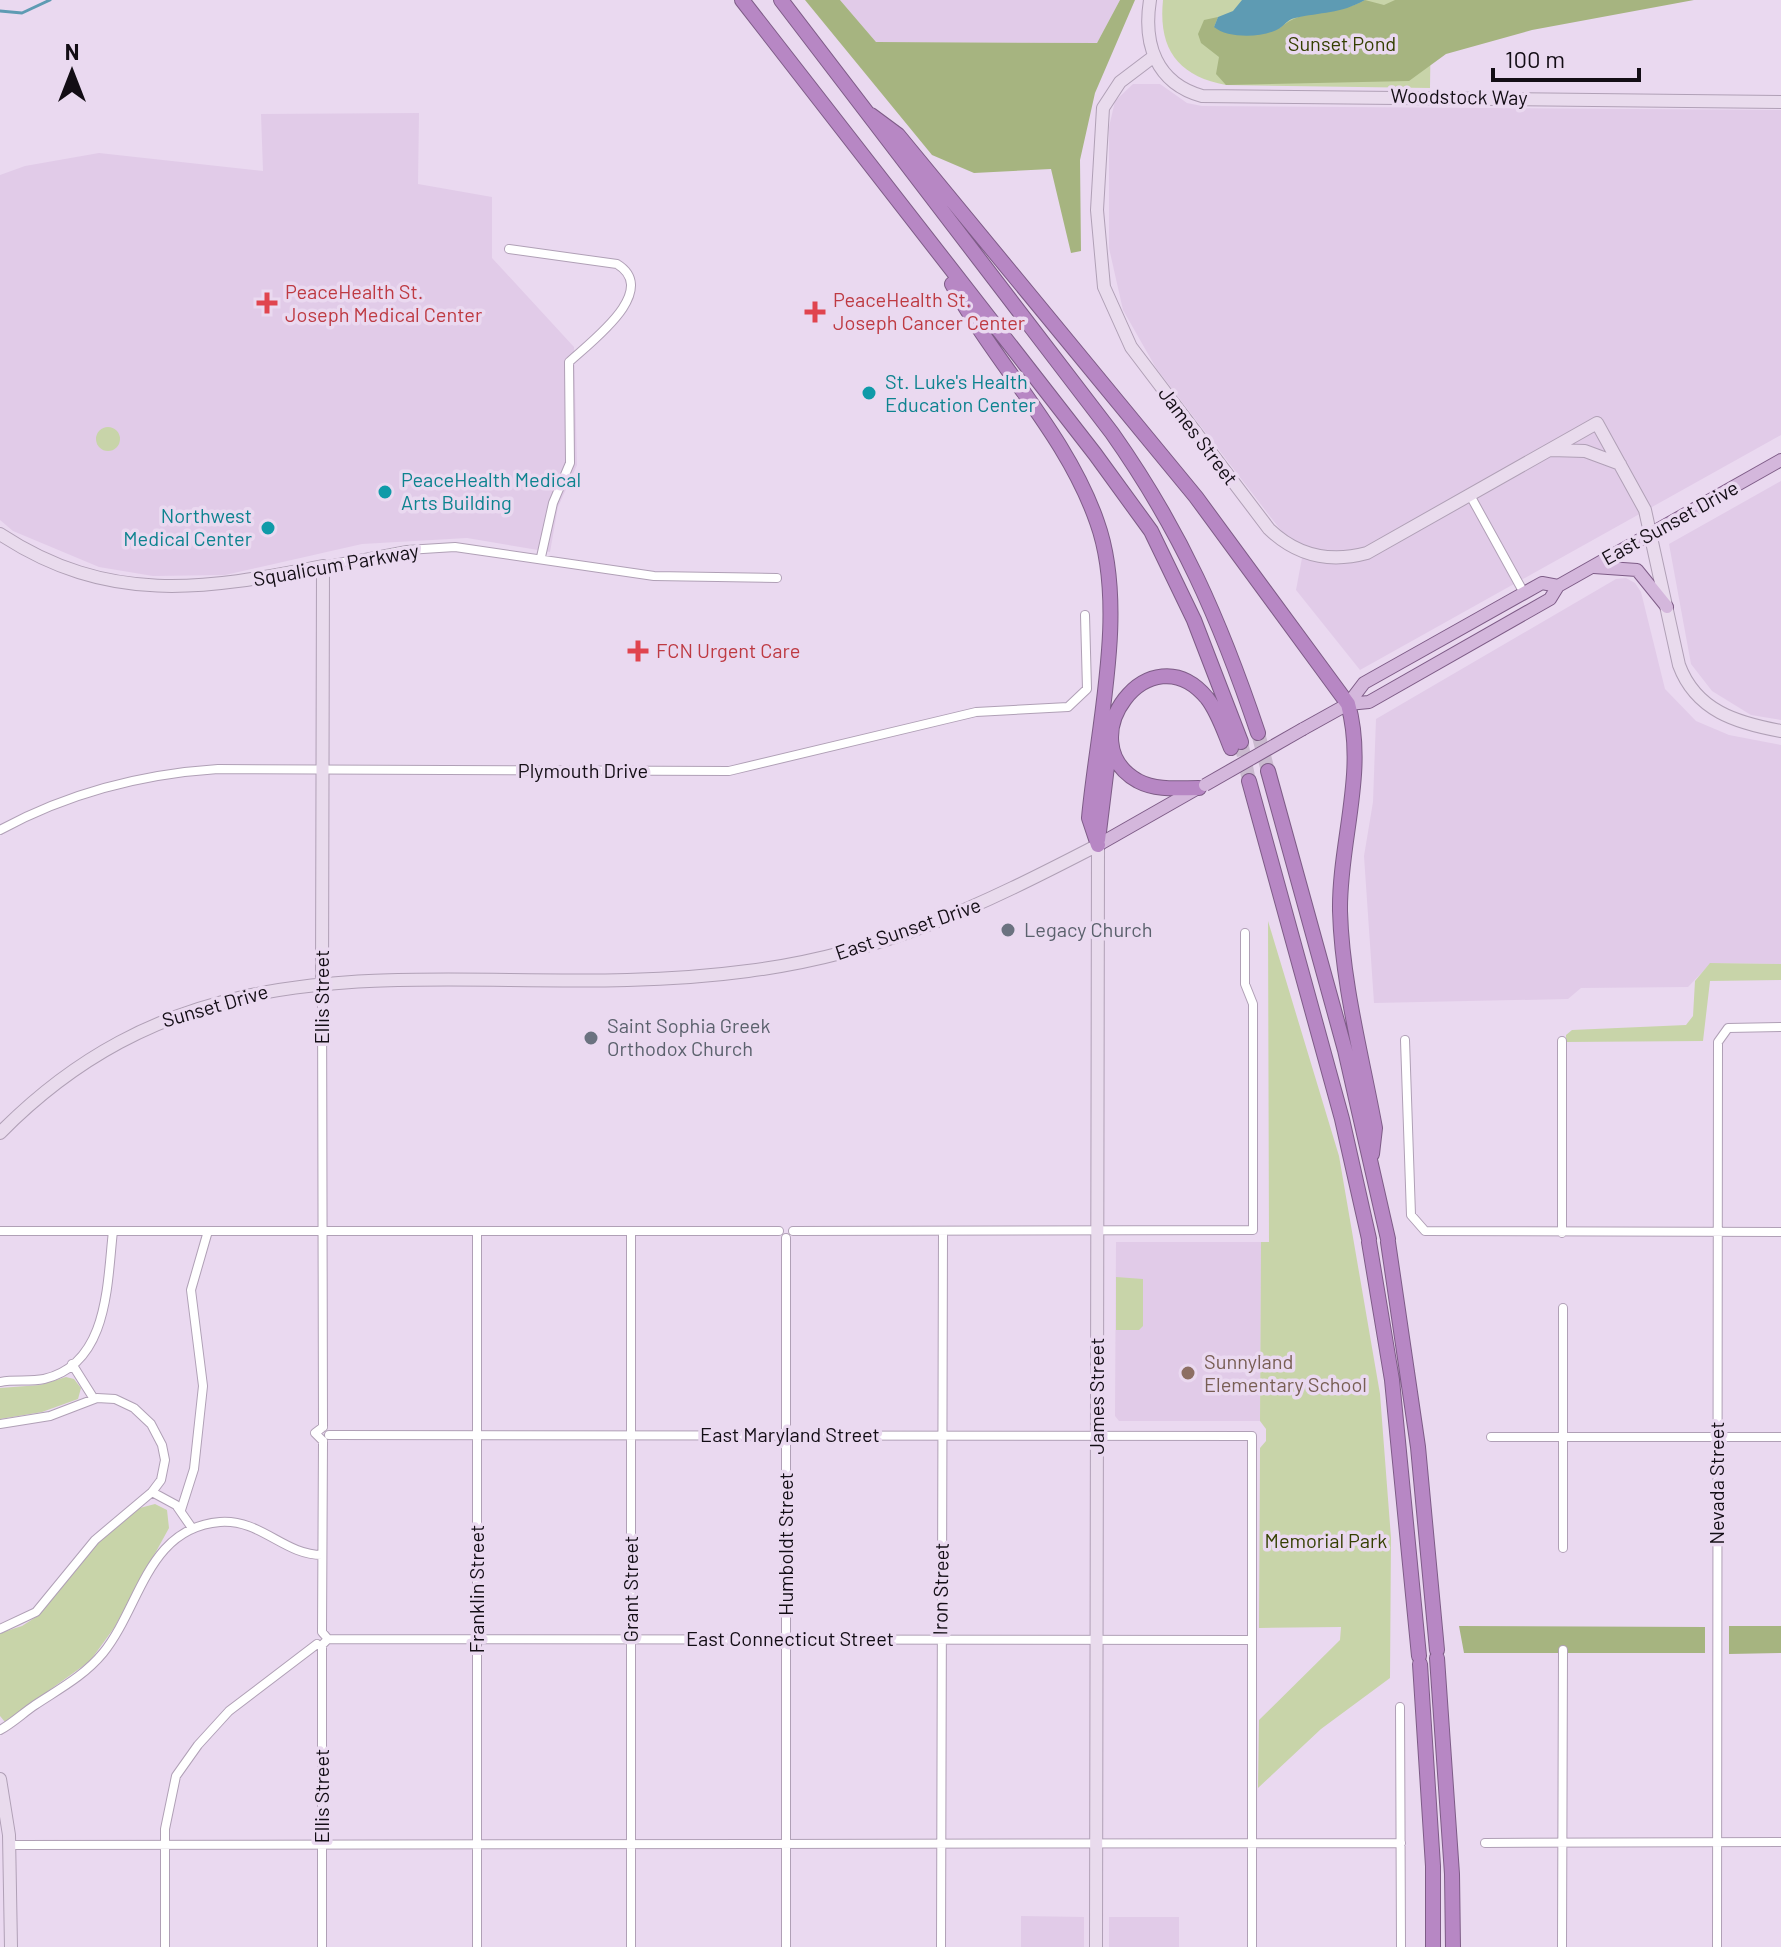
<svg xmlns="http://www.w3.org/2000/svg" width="1781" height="1947" viewBox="0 0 1781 1947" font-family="Barlow,sans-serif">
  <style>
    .built { fill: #e1cbe8 }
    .green { fill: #c8d4a9 }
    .forest { fill: #a6b480 }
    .water { fill: #5e9bb3 }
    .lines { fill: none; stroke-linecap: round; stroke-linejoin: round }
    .stream { stroke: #5e9bb3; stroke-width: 3 }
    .highway-tunnel { stroke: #cabacf; stroke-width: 14; stroke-dasharray: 14 7; stroke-linecap: butt }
    .street-casing { stroke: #b0a0b6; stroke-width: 10 }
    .secondary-casing { stroke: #b0a0b6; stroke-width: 14 }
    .primary-casing { stroke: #7e5c87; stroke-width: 14 }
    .highway-casing { stroke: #7e5c87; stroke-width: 16 }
    .street { stroke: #fff; stroke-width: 8 }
    .secondary { stroke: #e9dbed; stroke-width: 12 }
    .primary { stroke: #d4b7dc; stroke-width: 12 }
    .highway { stroke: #b787c4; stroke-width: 14 }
    .primary-bridge-casing { stroke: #7e5c87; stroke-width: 14; stroke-linecap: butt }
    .primary-bridge { stroke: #d4b7dc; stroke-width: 12 }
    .health-dot { fill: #e0444e; stroke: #ead9f0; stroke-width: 3 }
    .culture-dot { fill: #0f9aa8; stroke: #ead9f0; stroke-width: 3 }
    .worship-dot { fill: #6b7280; stroke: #ead9f0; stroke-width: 3 }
    .education-dot { fill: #8d6e63; stroke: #ead9f0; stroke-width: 3 }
    .labels { text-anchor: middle; stroke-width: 7; stroke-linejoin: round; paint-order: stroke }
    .park-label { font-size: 20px; fill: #343f01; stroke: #ead9f0 }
    .street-label { font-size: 20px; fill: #130d15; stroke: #ead9f0 }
    .health-label { font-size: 20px; fill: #be3a42; stroke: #ead9f0; text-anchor: start }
    .culture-label { font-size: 20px; fill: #0d838f; stroke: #ead9f0; text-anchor: start }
    .worship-label { font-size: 20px; fill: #5b616d; stroke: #ead9f0; text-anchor: start }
    .education-label { font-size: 20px; fill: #785e54; stroke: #ead9f0; text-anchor: start }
  </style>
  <rect width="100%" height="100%" fill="#ead9f0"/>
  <path class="built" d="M840,0h280l-23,43 -221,-1z
    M1133,84h27l27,19 15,3 579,4v325l-421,235 -64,-80 6,-32 -146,-190 -33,-58 -14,-62v-121l6,-26z
    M419,113l-1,71 74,13v61l82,89 3,118 -19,42 -8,45 -83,-14 -105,6 -137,31 -72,1 -54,-9 -86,-36 -13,-11v-345l25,-9 74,-13 164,18 -2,-57z
    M1781,481v239l-30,-5 -39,-24 -21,-27 -22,-120z
    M1626,578l9,5 6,9 24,97 31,32 33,14 52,10v219l-70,-1 -23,24 -107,1 -13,11 -194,4 -10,-147 9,-54 3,-83 240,-140z
    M1116,1242h145l-1,179h-141l-4,-5z
    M1021,1916l63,1v30h-63z
    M1109,1917h70v30h-70z"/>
  <path class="green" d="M1163,0h359l-91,16 -1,72 -204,-3c-48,-9 -68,-36 -63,-85z
    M96 439a12 12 0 1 1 24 0a12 12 0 1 1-24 0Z
    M1268,921l71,235 41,238 11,144 -1,140 -69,51 -63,59 1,-68 81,-80 1,-13 -82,1 1,-180 6,-7v-12l-6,-8 1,-179h8z
    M1710,963l71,1v16l-71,1 -7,60 -137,1v-7l6,-5 114,-5 7,-9 2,-35z
    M1116,1277l27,2v47l-4,4h-23z
    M66,1377l8,2 7,9 -3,11 -36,13 -42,7v-31l40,-3z
    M155,1504l12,6 2,18 -55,100 -24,33 -85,61 -5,-6v-83l22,-7 17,-11 59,-74 38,-32z"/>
  <path class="forest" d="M805,0h35l36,42 221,1 23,-43h15l-40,93 -15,67 1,91 -10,2 -20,-84 -77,4 -42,-18z
    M1365,0l19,5 11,-5h299l-162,30 -86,24 -37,27 -183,4 -10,-11 3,-17 -18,-14 -3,-9 6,-14 14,-3 -4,10 66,1c22,-21 57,-12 85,-28z
    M1459,1626l246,1v26h-241z
    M1729,1626h52v27l-52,1z"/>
  <path class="water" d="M1242,0h123c-25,14 -44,12 -70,18 -8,2 -9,6 -15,10 -15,10 -52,11 -66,-1l4,-10 15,-6z"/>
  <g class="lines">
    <path class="stream" d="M0,11l22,2 28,-13"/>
    <path class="highway-tunnel" d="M1258,733l10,38
      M1241,742l8,39"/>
    <g class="street-casing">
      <path id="street" d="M509,249l108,15c44,27 -28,79 -48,98l1,101 -17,40 -12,54
        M1471,497l53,96
        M323,566l84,-16 48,-3 199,29 123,2
        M0,830c68,-37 142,-56 218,-61l511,2 247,-59 92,-5 19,-18 -2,-74
        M322,983l1,444
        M1405,1040l6,175 14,16 356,1
        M0,1231h779
        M793,1231l460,-1v-226l-8,-20v-51
        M1562,1233v-192
        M786,1238v709
        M72,1364l22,35
        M0,1382c14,-3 30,0 44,-3 65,-15 63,-96 69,-148
        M0,1424l50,-8 47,-18 18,1 19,9 17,16 11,21 3,15 -4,20 -9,12 -57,48 -59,72 -36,17
        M323,1427l-8,6 8,8
        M329,1435l923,1v511
        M1491,1437h290
        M152,1492l24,13 16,23
        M181,1510l13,-41 9,-83 -12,-96 17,-59
        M1563,1548v-240
        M328,1639l924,1
        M1400,1707l1,240
        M0,1730c13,-7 23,-17 35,-25 24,-16 49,-29 68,-52 38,-47 44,-125 117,-131 41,-3 64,33 102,33
        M1485,1843l296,-1
        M9,1845l1392,-2
        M165,1947v-118l11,-53 22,-31 31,-34 88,-67
        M322,1947v-302l6,-6 -6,-7 1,-191
        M477,1947v-716
        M631,1947v-716
        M941,1947l2,-716
        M1562,1947l1,-297
        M1717,1947l1,-905 10,-14 53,-1"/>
    </g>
    <g class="secondary-casing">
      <path id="secondary" d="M1150,0c-7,44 6,83 52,96l579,6
        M1153,57l-33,25 -17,26 -6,102 7,77 27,60 138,182c28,27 61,34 98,24l230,-130 48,87 34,155c17,46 58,58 102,66
        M1551,450l34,1 35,13
        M0,534c108,71 204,56 323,32l-1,416
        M0,1133c221,-224 474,-125 748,-162 134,-17 232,-65 350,-126l-2,1102
        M0,1779l9,56 2,112"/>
    </g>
    <g class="primary-casing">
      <path id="primary" d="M1594,567l43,3 30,37
        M1348,704l16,-21 178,-100 16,3
        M1303,729l45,-25 21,-2 181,-103 8,-13 223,-126
        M1098,845l100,-57"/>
    </g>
    <g class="highway-casing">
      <path id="highway" d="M742,0l353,454 56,77 43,89 47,122
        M781,0l331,433c69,98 108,187 146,300
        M871,115l27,20 298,362 152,207c19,68 -9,138 -8,207 2,72 22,146 35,217l-3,26
        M952,284c44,81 115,151 145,238 31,86 0,206 -8,296l9,27
        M1268,771l77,279 43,189
        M1249,781l93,338 27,120
        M1199,788c-20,0 -42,3 -61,-7 -70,-39 12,-152 69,-83 11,14 17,33 24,50
        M1098,840l12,-98
        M1369,1242l23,138 27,276
        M1388,1242l30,205 19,203
        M1437,1658l15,216 1,73
        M1420,1664l13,202v81"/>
    </g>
    <use href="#street" class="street"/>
    <use href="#secondary" class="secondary"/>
    <use href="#primary" class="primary"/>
    <use href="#highway" class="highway"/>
    <g class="primary-bridge-casing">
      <path id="primary-bridge" d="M1205,785l98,-56"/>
    </g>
    <use href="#primary-bridge" class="primary-bridge"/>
  </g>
  <g class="health-dot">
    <path d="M263 291h8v8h8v8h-8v8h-8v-8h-8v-8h8z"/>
    <path d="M811 300h8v8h8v8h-8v8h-8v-8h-8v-8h8z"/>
    <path d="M634 639h8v8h8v8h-8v8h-8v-8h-8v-8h8z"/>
  </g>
  <g class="culture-dot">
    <circle cx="869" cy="393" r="8"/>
    <circle cx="385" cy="492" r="8"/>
    <circle cx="268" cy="528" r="8"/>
  </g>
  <g class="worship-dot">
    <circle cx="1008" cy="930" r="8"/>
    <circle cx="591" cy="1038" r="8"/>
  </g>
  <circle class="education-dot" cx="1188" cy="1373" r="8"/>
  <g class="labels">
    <g class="park-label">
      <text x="1342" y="51">Sunset Pond</text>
      <text x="1326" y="1548">Memorial Park</text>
    </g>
    <g class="street-label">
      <text transform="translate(1459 97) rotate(1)" y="7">Woodstock Way</text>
      <text transform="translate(1198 436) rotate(53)" y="7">James Street</text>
      <text transform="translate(1670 523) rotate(-29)" y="7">East Sunset Drive</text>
      <text transform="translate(336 565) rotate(-10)" y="7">Squalicum Parkway</text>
      <text x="583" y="778">Plymouth Drive</text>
      <text transform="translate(908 929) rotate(-19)" y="7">East Sunset Drive</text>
      <text transform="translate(322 997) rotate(-90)" y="7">Ellis Street</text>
      <text transform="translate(215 1006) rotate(-16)" y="7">Sunset Drive</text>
      <text transform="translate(1097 1396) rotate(-90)" y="7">James Street</text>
      <text x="790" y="1442">East Maryland Street</text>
      <text transform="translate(1717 1483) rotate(-90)" y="7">Nevada Street</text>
      <text transform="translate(786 1544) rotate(-90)" y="7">Humboldt Street</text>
      <text transform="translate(477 1589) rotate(-90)" y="7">Franklin Street</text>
      <text transform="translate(631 1589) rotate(-90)" y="7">Grant Street</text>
      <text transform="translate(941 1589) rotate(-89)" y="7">Iron Street</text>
      <text x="790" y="1646">East Connecticut Street</text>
      <text transform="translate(322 1796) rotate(-90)" y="7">Ellis Street</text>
    </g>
    <g class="health-label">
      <text x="285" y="299">PeaceHealth St.<tspan x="285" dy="23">Joseph Medical Center</tspan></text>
      <text x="833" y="307">PeaceHealth St.<tspan x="833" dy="23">Joseph Cancer Center</tspan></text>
      <text x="656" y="658">FCN Urgent Care</text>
    </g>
    <g class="culture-label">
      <text x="885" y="389">St. Luke's Health<tspan x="885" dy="23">Education Center</tspan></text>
      <text x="401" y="487">PeaceHealth Medical<tspan x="401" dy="23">Arts Building</tspan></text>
      <text x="252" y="523" text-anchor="end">Northwest<tspan x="252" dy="23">Medical Center</tspan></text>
    </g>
    <g class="worship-label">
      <text x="1024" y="937">Legacy Church</text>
      <text x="607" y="1033">Saint Sophia Greek<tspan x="607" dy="23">Orthodox Church</tspan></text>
    </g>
    <g class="education-label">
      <text x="1204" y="1369">Sunnyland<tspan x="1204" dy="23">Elementary School</tspan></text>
    </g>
  </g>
  <g transform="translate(72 72)" stroke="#ead9f0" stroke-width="6" paint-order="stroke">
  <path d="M0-6L14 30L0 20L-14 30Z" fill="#130d15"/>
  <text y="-12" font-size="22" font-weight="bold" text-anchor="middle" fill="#130d15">N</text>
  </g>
  <path d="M1493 68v12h146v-12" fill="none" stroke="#130d15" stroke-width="4"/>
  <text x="1505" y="68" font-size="24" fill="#130d15" stroke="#ead9f0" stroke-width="6" paint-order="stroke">100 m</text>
</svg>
